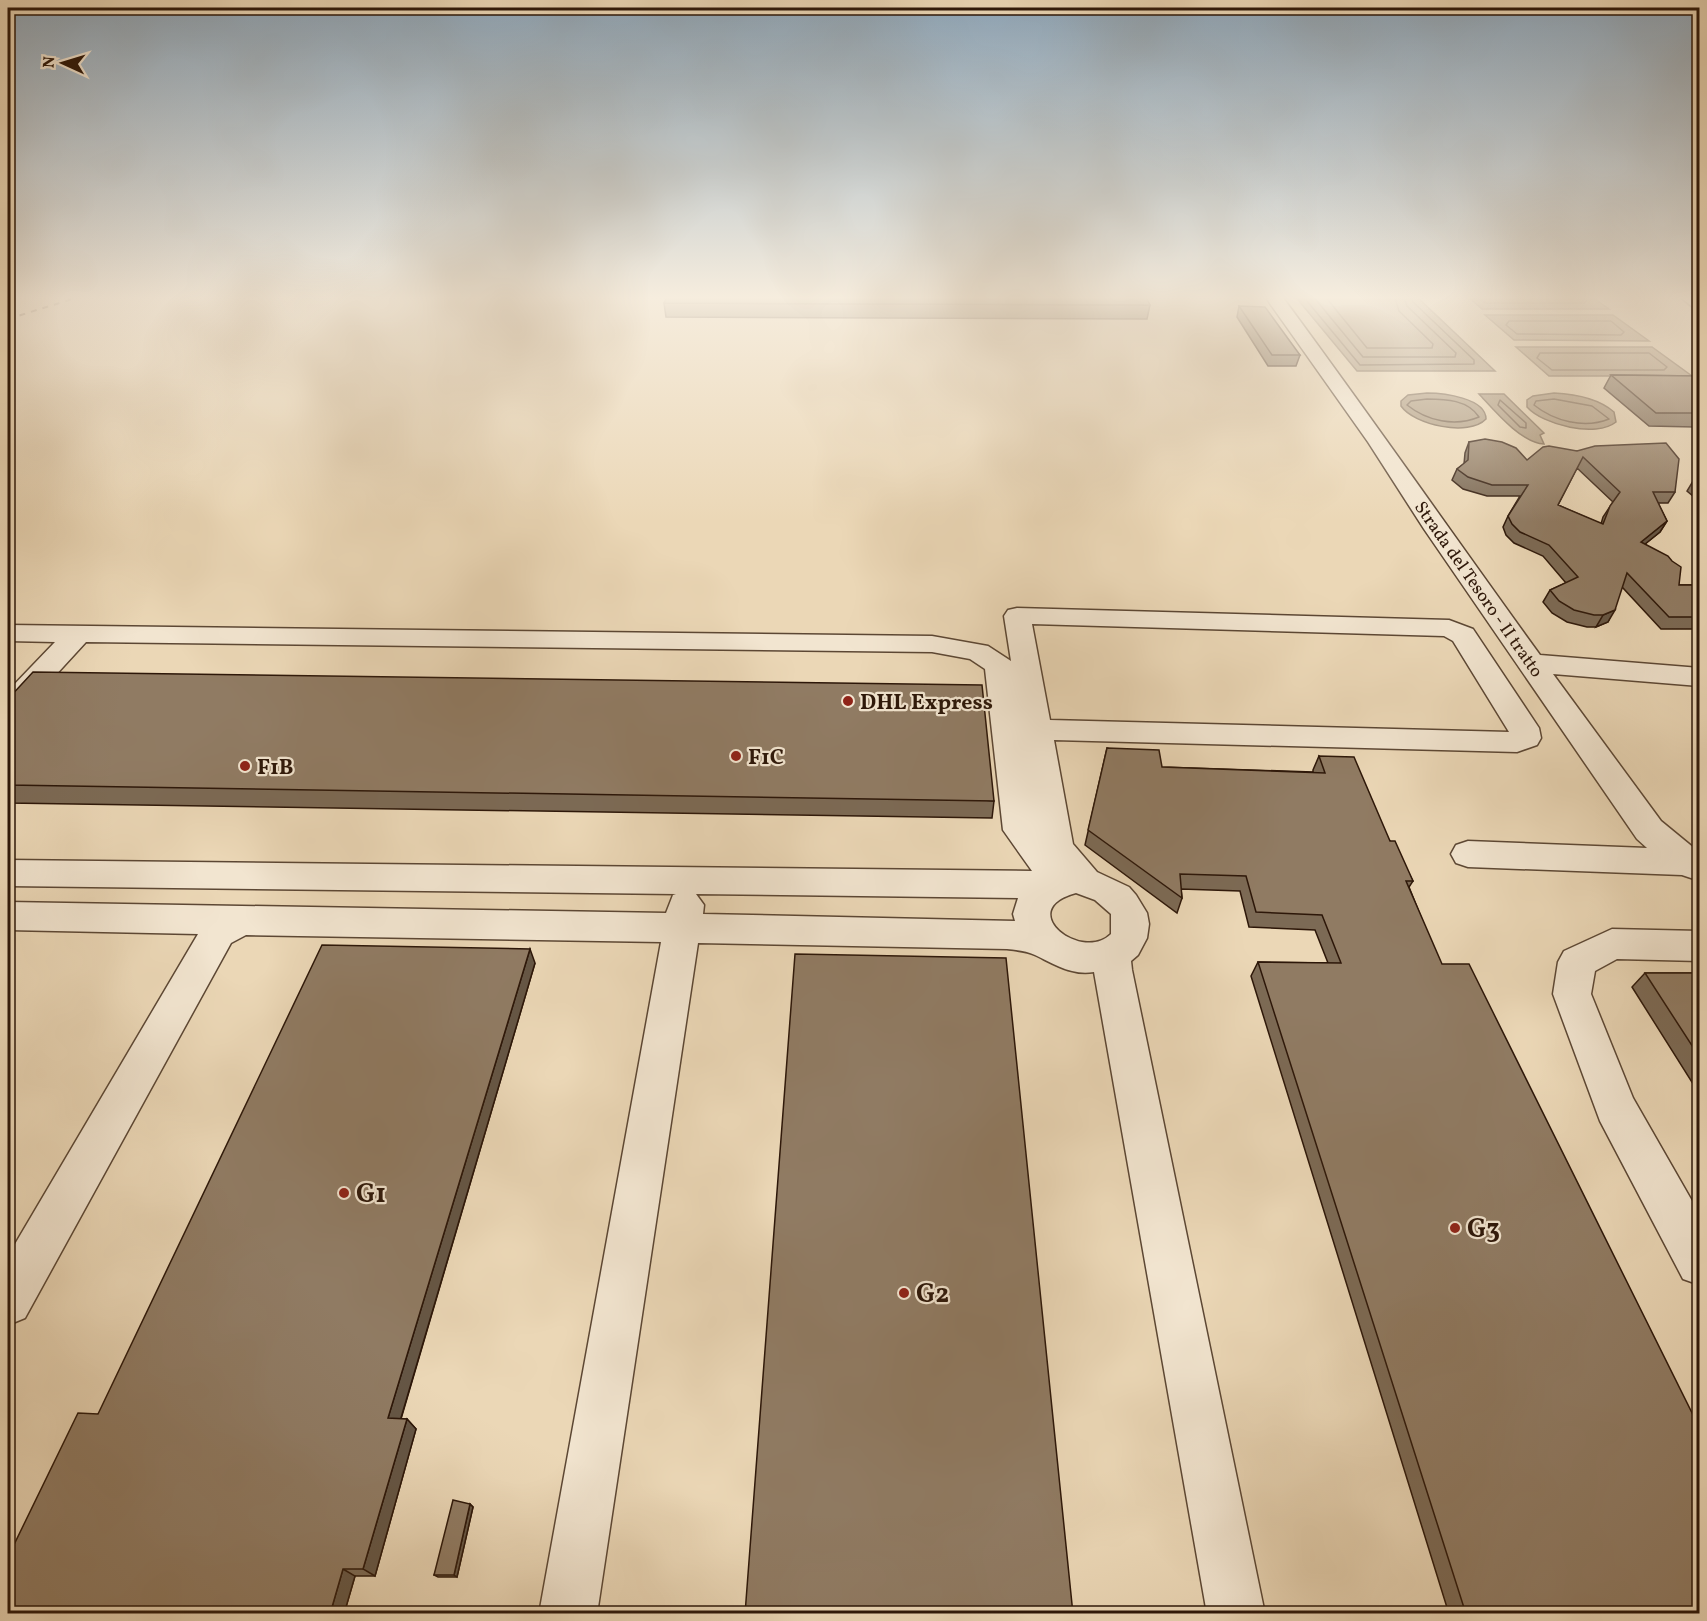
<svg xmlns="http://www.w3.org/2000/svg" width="1707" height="1621" viewBox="0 0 1707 1621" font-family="Vollkorn,serif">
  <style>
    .water { fill: #aa967b; stroke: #78634d; stroke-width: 1.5 }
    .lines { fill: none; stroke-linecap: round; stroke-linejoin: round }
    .shore { stroke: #6c5642; stroke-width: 1.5 }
    .minor-casing { stroke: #5c4734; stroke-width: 3 }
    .minor { fill: #f2e5d0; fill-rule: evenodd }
    .rail { stroke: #2d1709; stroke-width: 2; stroke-dasharray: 6 6; stroke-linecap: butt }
    .wall { fill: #7c6a55; stroke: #2d1709; stroke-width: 1.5; fill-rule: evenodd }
    .shaded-wall { fill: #655645; stroke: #2d1709; stroke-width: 1.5 }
    .building { fill: #907b63; stroke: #2d1709; stroke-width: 1.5; fill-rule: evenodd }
    .poi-dot { fill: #8f2418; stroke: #f2e5d0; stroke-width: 2 }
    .labels { text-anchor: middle; stroke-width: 4.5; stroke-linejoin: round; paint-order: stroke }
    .far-street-label { font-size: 18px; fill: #2d1709; stroke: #f2e5d0 }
    .poi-label { font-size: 22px; font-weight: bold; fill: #2d1709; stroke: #f2e5d0; text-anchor: start }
    .near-poi-label { font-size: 27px; font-weight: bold; fill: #2d1709; stroke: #f2e5d0; text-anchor: start }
  </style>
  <rect width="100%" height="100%" fill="#ebd7b6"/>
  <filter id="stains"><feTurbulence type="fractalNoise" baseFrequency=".00333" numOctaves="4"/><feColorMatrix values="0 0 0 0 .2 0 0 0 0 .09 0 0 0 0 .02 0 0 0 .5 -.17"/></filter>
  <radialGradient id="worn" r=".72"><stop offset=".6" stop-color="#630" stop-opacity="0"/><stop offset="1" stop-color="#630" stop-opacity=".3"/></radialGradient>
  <path class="water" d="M1294,295h121l80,76h-138z
    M1466,295h123l20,14h-127z
    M1485,315h128l36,26 -135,-1z
    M1516,347h136l40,29h-143z
    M1427,393c16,0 59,5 59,26 -17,18 -72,6 -85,-13v-5l7,-6z
    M1554,393c20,1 44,5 60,19l2,10c-20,16 -73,3 -89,-15v-7l6,-4z
    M1479,394h25l40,39 -4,2 4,9c-23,-1 -50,-34 -65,-50z"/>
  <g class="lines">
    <path class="shore" d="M1302,295l58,70 114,-1v-4l-61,-58 -2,-7
      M1312,295l51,62h92l1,-4 -49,-47 -4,-11
      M1324,295l43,53h65l1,-4 -34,-33 -5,-16
      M1475,295l10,8h99l3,-2v-6
      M1487,295h91
      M1509,321h102l13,11 -3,3 -104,-1 -11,-9z
      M1540,353h109l18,14 -3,3h-112l-15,-12z
      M1427,399c19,0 41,1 52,18 -24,10 -52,4 -72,-12l4,-4z
      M1554,399l38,7 17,13c-25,10 -55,2 -75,-14l2,-4z
      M1500,400l26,23v5l-6,-1 -22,-22z"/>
    <g class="minor-casing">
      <path id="minor" d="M1264,295h17c88,119 172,240 259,360l160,13 -1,18 -146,-12 108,147 39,32v28l-18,-6 -214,-8 -12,-4 -5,-9 5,-9 12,-4 179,7 -10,-9 -213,-310 -56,-87z
        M1678,295l22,1v13l-6,-1z
        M1017,608l432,12 24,9 66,99 2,10 -4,7 -20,7 -463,-12 19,104 24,28 32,15 7,8 11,18 2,11 -2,14 -9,17 -7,6 1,9 133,644h-58l-113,-642c-22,4 -40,-8 -59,-17 -8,-4 -19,-5 -28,-6l-309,-6 -101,671h-58l122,-672 -415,-7 -15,8 -206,375 -17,7v-69l190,-322 -190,-4v-28l658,11 7,-18 3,-1 -668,-8v-26l1024,11 -29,-41 -18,-161 -15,-10 -38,-7 -846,-10 -67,73 -11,2v-26l47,-49 -47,-1v-16l924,11 56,10 23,15 -7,-45 4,-6zM1032,624l412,12 9,5 56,91 -459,-12zM1076,893l19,7 16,14v20c-29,29 -98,-24 -35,-41zM696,894l322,4 -5,16 2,7 -312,-7 1,-9z
        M1612,929l88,2v30l-83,-2 -22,12 -4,23 42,104 67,117v70l-17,-6 -83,-158 -47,-127 5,-32 6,-11z"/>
    </g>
    <use href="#minor" class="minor"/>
    <path class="rail" d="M8,319l77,-24"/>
  </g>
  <path class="wall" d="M664,303l486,2 -3,14 -481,-2z
    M1239,306l61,49 -4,11h-28l-31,-49z
    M1611,375l89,1v52l-5,-1 -46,-1 -45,-38z
    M1469,442l58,18 50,-9 98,41 -7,11h-10l9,18 -7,11 -15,12 34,41h21v44h-39l-39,-42 -14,35 -12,5h-9l-20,-5 -15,-9 -9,-11 7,-12 16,-7 -23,-27 -29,-13 -8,-8 -3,-8 5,-11 12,-20h-33l-24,-7 -11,-9 5,-11 7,-5 1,-11zM1577,468l36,34 -10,15 -2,7 -43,-19z
    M1696,476h4v26l-13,-11z
    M8,699l986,102 -2,17 -984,-15z
    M1107,748l55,19 151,5v-2l6,-14 71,85 23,40 -4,6 291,727h-251l-198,-638 7,-14 70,1 -13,-33 -66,-3 -9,-36 -59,-2 1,9 -5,15 -92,-68z
    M535,963l-134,456h6l9,10 -41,147h-20l-11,38 -246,-200z
    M1645,973h55v122l-68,-108z
    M470,1504l3,3 -16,70h-19l-4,-2z"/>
  <path class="shaded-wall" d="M1667,521l-7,11 -26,21 7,-11z
    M1615,610l-7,12 -12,5 7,-12z
    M530,949l5,14 -137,465 -10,-10z
    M407,1419l9,10 -41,147 -12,-7z
    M470,1504l3,3 -16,70 -3,-2z
    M343,1569l12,7 -11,38h-14z"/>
  <path class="building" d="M668,295h477l5,10 -486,-2z
    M1239,306l26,1 35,48h-28z
    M1611,375l89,1v37h-44z
    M1485,439l17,3 14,6 11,12 16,-13 6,-1 28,5 18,-5 71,-3 13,16 -4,33h-22l14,29 -26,21 27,14 4,5 9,6 -2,18h21v32h-31l-42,-44 -12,37 -12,5h-9l-20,-5 -15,-9 -9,-11 28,-13 -29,-32 -29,-13 -8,-8 -4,-8 20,-31h-36l-24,-8 -11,-8 11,-9 1,-18zM1583,457l37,35 -10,14 -7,18 -45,-19z
    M33,672l949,13 12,116 -986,-16v-86z
    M1107,748l52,2 3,17 163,6 -6,-17 35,1 36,84h5l18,40h-7l36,83h27l231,465v185h-234l-208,-652 83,1 -19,-48 -66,-3 -10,-36 -66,-2 2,24 -94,-68z
    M322,945l208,4 -142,469 19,1 -44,150h-20l-13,45h-322v-57l70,-144 20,1z
    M795,954l211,4 67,656h-328z
    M1645,973h55v85z
    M453,1500l17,4 -16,71h-20z"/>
  <linearGradient id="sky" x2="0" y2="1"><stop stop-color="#8fa8bc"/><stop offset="0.57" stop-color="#f6edde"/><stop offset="1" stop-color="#f6edde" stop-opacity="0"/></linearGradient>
  <rect width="1707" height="522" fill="url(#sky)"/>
  <g class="poi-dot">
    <circle cx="848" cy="701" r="6"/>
    <circle cx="736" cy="756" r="6"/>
    <circle cx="245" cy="766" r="6"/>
    <circle cx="344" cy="1193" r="6"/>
    <circle cx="1455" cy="1228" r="6"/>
    <circle cx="904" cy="1293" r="6"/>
  </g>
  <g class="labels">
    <g class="far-street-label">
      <text transform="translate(1479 589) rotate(55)" y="6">Strada del Tesoro - II tratto</text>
    </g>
    <g class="poi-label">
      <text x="860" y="709">DHL Express</text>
      <text x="748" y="764">F1C</text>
      <text x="257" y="774">F1B</text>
    </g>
    <g class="near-poi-label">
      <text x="356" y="1202">G1</text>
      <text x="1467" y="1237">G3</text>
      <text x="916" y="1302">G2</text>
    </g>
  </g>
  <rect width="1707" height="1621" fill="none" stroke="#ebd7b6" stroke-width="30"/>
  <rect x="9" y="9" width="1689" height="1603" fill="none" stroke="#2d1709" stroke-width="3"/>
  <rect x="15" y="15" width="1677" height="1591" fill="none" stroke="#2d1709" stroke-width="1.5"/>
  <g transform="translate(63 63) rotate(274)" stroke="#f2e5d0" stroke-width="4.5" paint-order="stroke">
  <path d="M0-4.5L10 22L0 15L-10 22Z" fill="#2d1709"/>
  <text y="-9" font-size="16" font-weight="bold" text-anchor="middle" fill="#2d1709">N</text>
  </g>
  <rect width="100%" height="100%" filter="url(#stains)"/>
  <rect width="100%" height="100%" fill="url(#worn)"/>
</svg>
